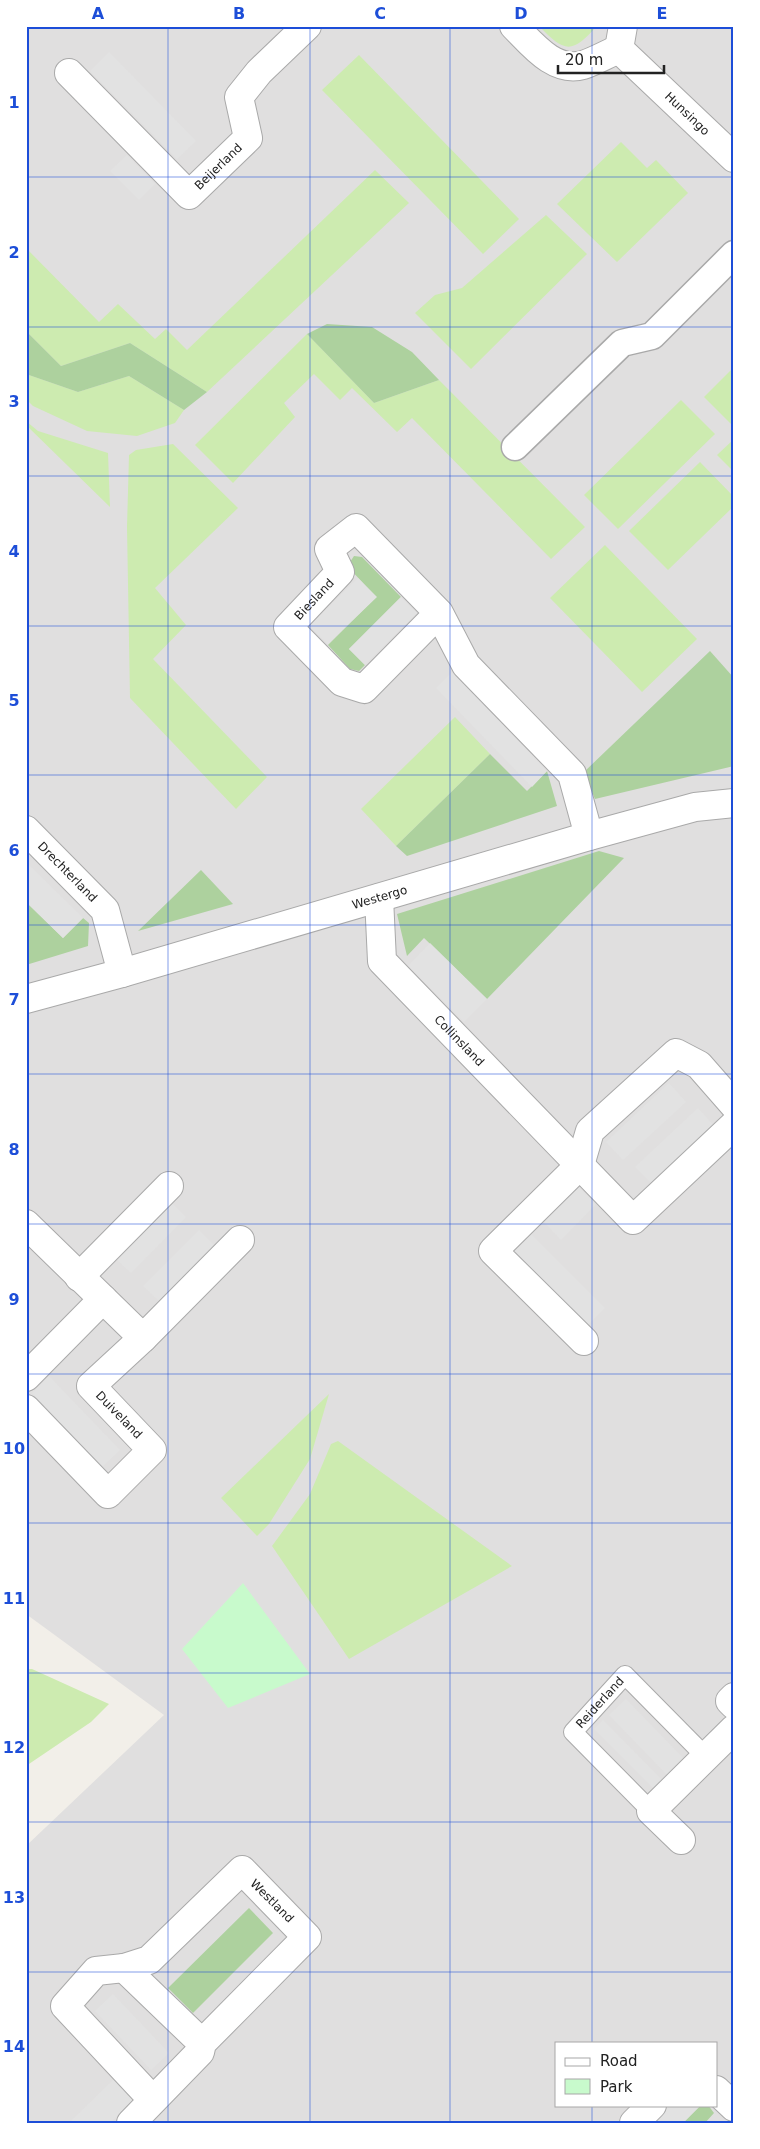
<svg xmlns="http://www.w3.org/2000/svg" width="760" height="2149" viewBox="0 0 760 2149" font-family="'DejaVu Sans',sans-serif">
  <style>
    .residential { fill: #e0dfdf; fill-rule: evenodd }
    .grass { fill: #cdebb0 }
    .forest { fill: #add19e }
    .park { fill: #c8facc }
    .parking { fill: #e2e2e2 }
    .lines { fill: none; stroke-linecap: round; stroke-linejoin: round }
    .service-casing { stroke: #a9a9a9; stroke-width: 20 }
    .pedestrian-casing { stroke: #a9a9a9; stroke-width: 29 }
    .minor-casing { stroke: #a9a9a9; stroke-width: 30 }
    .tertiary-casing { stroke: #a9a9a9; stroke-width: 30 }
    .service { stroke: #fff; stroke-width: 18 }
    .pedestrian { stroke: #fff; stroke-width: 26 }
    .minor { stroke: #fff; stroke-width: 28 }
    .tertiary { stroke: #fff; stroke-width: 28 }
    .grid { fill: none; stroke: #1d4ed8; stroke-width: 1; stroke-opacity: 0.55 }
    .labels { text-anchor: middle; stroke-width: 4; stroke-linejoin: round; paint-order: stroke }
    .street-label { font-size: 12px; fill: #222; stroke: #fff }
    .neatline { fill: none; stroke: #1d4ed8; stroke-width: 2 }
    .grid-label { font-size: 16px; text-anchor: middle; font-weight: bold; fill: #1d4ed8 }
  </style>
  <rect width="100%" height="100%" fill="#f2efe9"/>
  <path class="residential" d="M26,26h708v2097h-708v-277l138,-131 -138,-101zM556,2043h160v62h-160z"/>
  <path class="grass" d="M539,26h58c-25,28 -32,27 -58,0z
    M359,55l160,164 -36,35 -161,-164z
    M621,142l26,26 9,-8 32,33 -71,69 -60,-58z
    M375,170l34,33 -202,189 -77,-49 -69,23 -35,-35v-83l73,74 19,-18 37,35 11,-10 21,21z
    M546,215l41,39 -116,115 -56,-56 20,-18 27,-7z
    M307,334l67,69 65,-23 146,147 -34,32 -139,-141 -15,14 -45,-44 -12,12 -26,-26 -30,29 11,14 -62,66 -38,-38z
    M734,367v60l-30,-30z
    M26,374l52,18 51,-16 55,34 -9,13 -38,13 -50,-5 -54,-25 -7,-7z
    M681,400l34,34 -97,95 -34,-34z
    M26,421l12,10 70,22 2,54 -84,-82z
    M734,439v33l-17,-17z
    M173,444l65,64 -83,80 31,37 -33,34 114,118 -31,32 -106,-111 -3,-171 2,-72 7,-5z
    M700,462l34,35v9l-66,64 -39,-39z
    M605,545l92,94 -55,53 -92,-94z
    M455,717l35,37 -94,92 -35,-37z
    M329,1394l-19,65 -41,65 -12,12 -36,-38z
    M338,1441l174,125 -163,93 -77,-113 38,-52 21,-50z
    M26,1669h6l77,35 -18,18 -65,44z"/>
  <path class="forest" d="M327,324l45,3 40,25 27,28 -65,23 -67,-69z
    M26,331l35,35 69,-23 77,49 -23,18 -55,-34 -51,16 -52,-18z
    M354,556l8,1 39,40 -52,52 16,16 -6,6 -9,-2 -22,-24 48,-48 -26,-28v-7z
    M710,651l24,27v88l-139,33 -11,-27z
    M490,754l37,37 20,-20 10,35 -150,50 -11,-10z
    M599,851l25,7 -137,141 -63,-61 -17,18 -10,-42z
    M201,870l32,34 -95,27z
    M26,902l37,36 20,-20 6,5 -1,23 -62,19z
    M249,1908l24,25 -80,80 -25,-25z
    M701,2105h7l6,8 -9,10h-22z"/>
  <path class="park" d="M243,1583l67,91 -82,34 -46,-59z"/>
  <path class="parking" d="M109,52l87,89 -19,18 -87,-88z
    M127,155l28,29 -16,16 -29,-29z
    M358,578l19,19 -49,47 -19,-18z
    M401,597l16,16 -52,52 -16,-16z
    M452,672l95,99 -15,16 -96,-99z
    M26,862l57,56 -20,20 -37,-36z
    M430,943l57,56 -23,23 -56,-56z
    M669,1083l17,19 -63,58 -17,-18z
    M698,1108l17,19 -62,58 -18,-18z
    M577,1186l19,18 -35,36 -18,-19z
    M171,1202l15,15 -55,56 -16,-15z
    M199,1230l15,15 -55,56 -16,-15z
    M531,1234l74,74 -17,17 -75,-74z
    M49,1376l71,74 -18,17 -70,-74z
    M626,1699l62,64 -17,16 -62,-64z
    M603,1720l62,63 -9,8 -62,-62z
    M113,1994l56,59 -18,17 -56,-59z
    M114,2079l20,21 -24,23h-41z
    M667,2105h34l-18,18h-34z"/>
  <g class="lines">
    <g class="service-casing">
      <g id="service">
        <path id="s1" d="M651,1811l-78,-79 52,-57 81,82"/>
      </g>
    </g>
    <g class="pedestrian-casing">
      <path id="pedestrian" d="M515,447l107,-104 30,-7 82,-82"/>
    </g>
    <g class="minor-casing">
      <g id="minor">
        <path d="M514,26c18,18 40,47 69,39 12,-4 24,-11 36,-16"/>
        <path id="s2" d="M619,49l115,109"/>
        <path d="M619,49l4,-23"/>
        <path id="s3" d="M69,73l120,122 59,-57 -9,-41 20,-25 48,-46"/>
        <path id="s4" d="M439,613l-75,76 -22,-7 -54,-55 52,-55 -11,-23 27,-21 83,85 27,52 106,109 17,62"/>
        <path id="s5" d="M26,830l79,80 17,63"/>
        <path id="s6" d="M379,898l3,63 251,259 101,-95"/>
        <path d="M26,1224l117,114 97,-98"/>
        <path d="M79,1277l90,-91"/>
        <path d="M584,1341l-91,-90 87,-86 10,-34 86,-78 23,12 35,40"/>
        <path d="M26,1377l77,-78"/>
        <path d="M26,1409l82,85 44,-44 -61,-64 52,-48"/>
        <path d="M734,1697l-4,4 4,4"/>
        <path d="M681,1840l-30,-29 83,-82"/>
        <path d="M124,1968l78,75"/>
        <path d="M716,2090l18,17"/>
        <path d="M131,2123l69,-71 2,-9 105,-106 -65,-67 -93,90 -25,8 -28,3 -31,35 88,94"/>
        <path d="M634,2123l18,-18"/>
      </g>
    </g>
    <g class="tertiary-casing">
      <g id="tertiary">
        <path id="s7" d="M26,999l96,-26 467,-137 106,-29 39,-4"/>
      </g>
    </g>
    <use href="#service" class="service"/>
    <use href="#pedestrian" class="pedestrian"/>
    <use href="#minor" class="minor"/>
    <use href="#tertiary" class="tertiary"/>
  </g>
  <path class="grid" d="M168,26v2097M310,26v2097M450,26v2097M592,26v2017M26,177h708M26,327h708M26,476h708M26,626h708M26,775h708M26,925h708M26,1074h708M26,1224h708M26,1374h708M26,1523h708M26,1673h708M26,1822h708M26,1972h708M592,2105v18"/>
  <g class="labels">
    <g class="street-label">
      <text dy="4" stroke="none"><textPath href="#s2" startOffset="94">Hunsingo</textPath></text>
      <text dy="4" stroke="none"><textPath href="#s3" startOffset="212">Beijerland</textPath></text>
      <text dy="4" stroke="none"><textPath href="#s4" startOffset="245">Biesland</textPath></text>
      <text dy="4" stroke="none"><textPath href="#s5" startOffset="59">Drechterland</textPath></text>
      <text dy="4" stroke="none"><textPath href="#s7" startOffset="368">Westergo</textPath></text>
      <text dy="4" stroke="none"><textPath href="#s6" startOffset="174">Collinsland</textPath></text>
      <text transform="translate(119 1415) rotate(46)" y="4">Duiveland</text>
      <text dy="4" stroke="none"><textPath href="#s1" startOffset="151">Reiderland</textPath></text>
      <text transform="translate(272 1901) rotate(45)" y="4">Westland</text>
    </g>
  </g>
  <rect width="760" height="2149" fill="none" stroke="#ffffff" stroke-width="55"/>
  <rect x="555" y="2042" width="162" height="65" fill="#ffffff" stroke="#a7a7a7"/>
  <rect x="565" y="2058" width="25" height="8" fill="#ffffff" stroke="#a7a7a7"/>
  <text x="600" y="2066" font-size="15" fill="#222222">Road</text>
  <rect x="565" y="2079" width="25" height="15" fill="#c8facc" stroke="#a7a7a7"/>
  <text x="600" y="2092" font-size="15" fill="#222222">Park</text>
  <path d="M558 65v8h106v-8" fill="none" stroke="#222222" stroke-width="2.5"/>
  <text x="565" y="65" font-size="15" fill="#222222" stroke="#ffffff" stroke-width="4" paint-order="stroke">20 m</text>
  <rect x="28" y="28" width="704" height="2094" class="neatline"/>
  <g class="grid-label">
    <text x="98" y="19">A</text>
    <text x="239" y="19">B</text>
    <text x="380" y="19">C</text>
    <text x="521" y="19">D</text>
    <text x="662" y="19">E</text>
    <text x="14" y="108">1</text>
    <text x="14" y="258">2</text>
    <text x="14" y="407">3</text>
    <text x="14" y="557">4</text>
    <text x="14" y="706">5</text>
    <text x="14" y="856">6</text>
    <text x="14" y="1005">7</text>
    <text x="14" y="1155">8</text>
    <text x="14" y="1305">9</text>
    <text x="14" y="1454">10</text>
    <text x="14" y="1604">11</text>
    <text x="14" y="1753">12</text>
    <text x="14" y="1903">13</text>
    <text x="14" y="2052">14</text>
  </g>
</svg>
